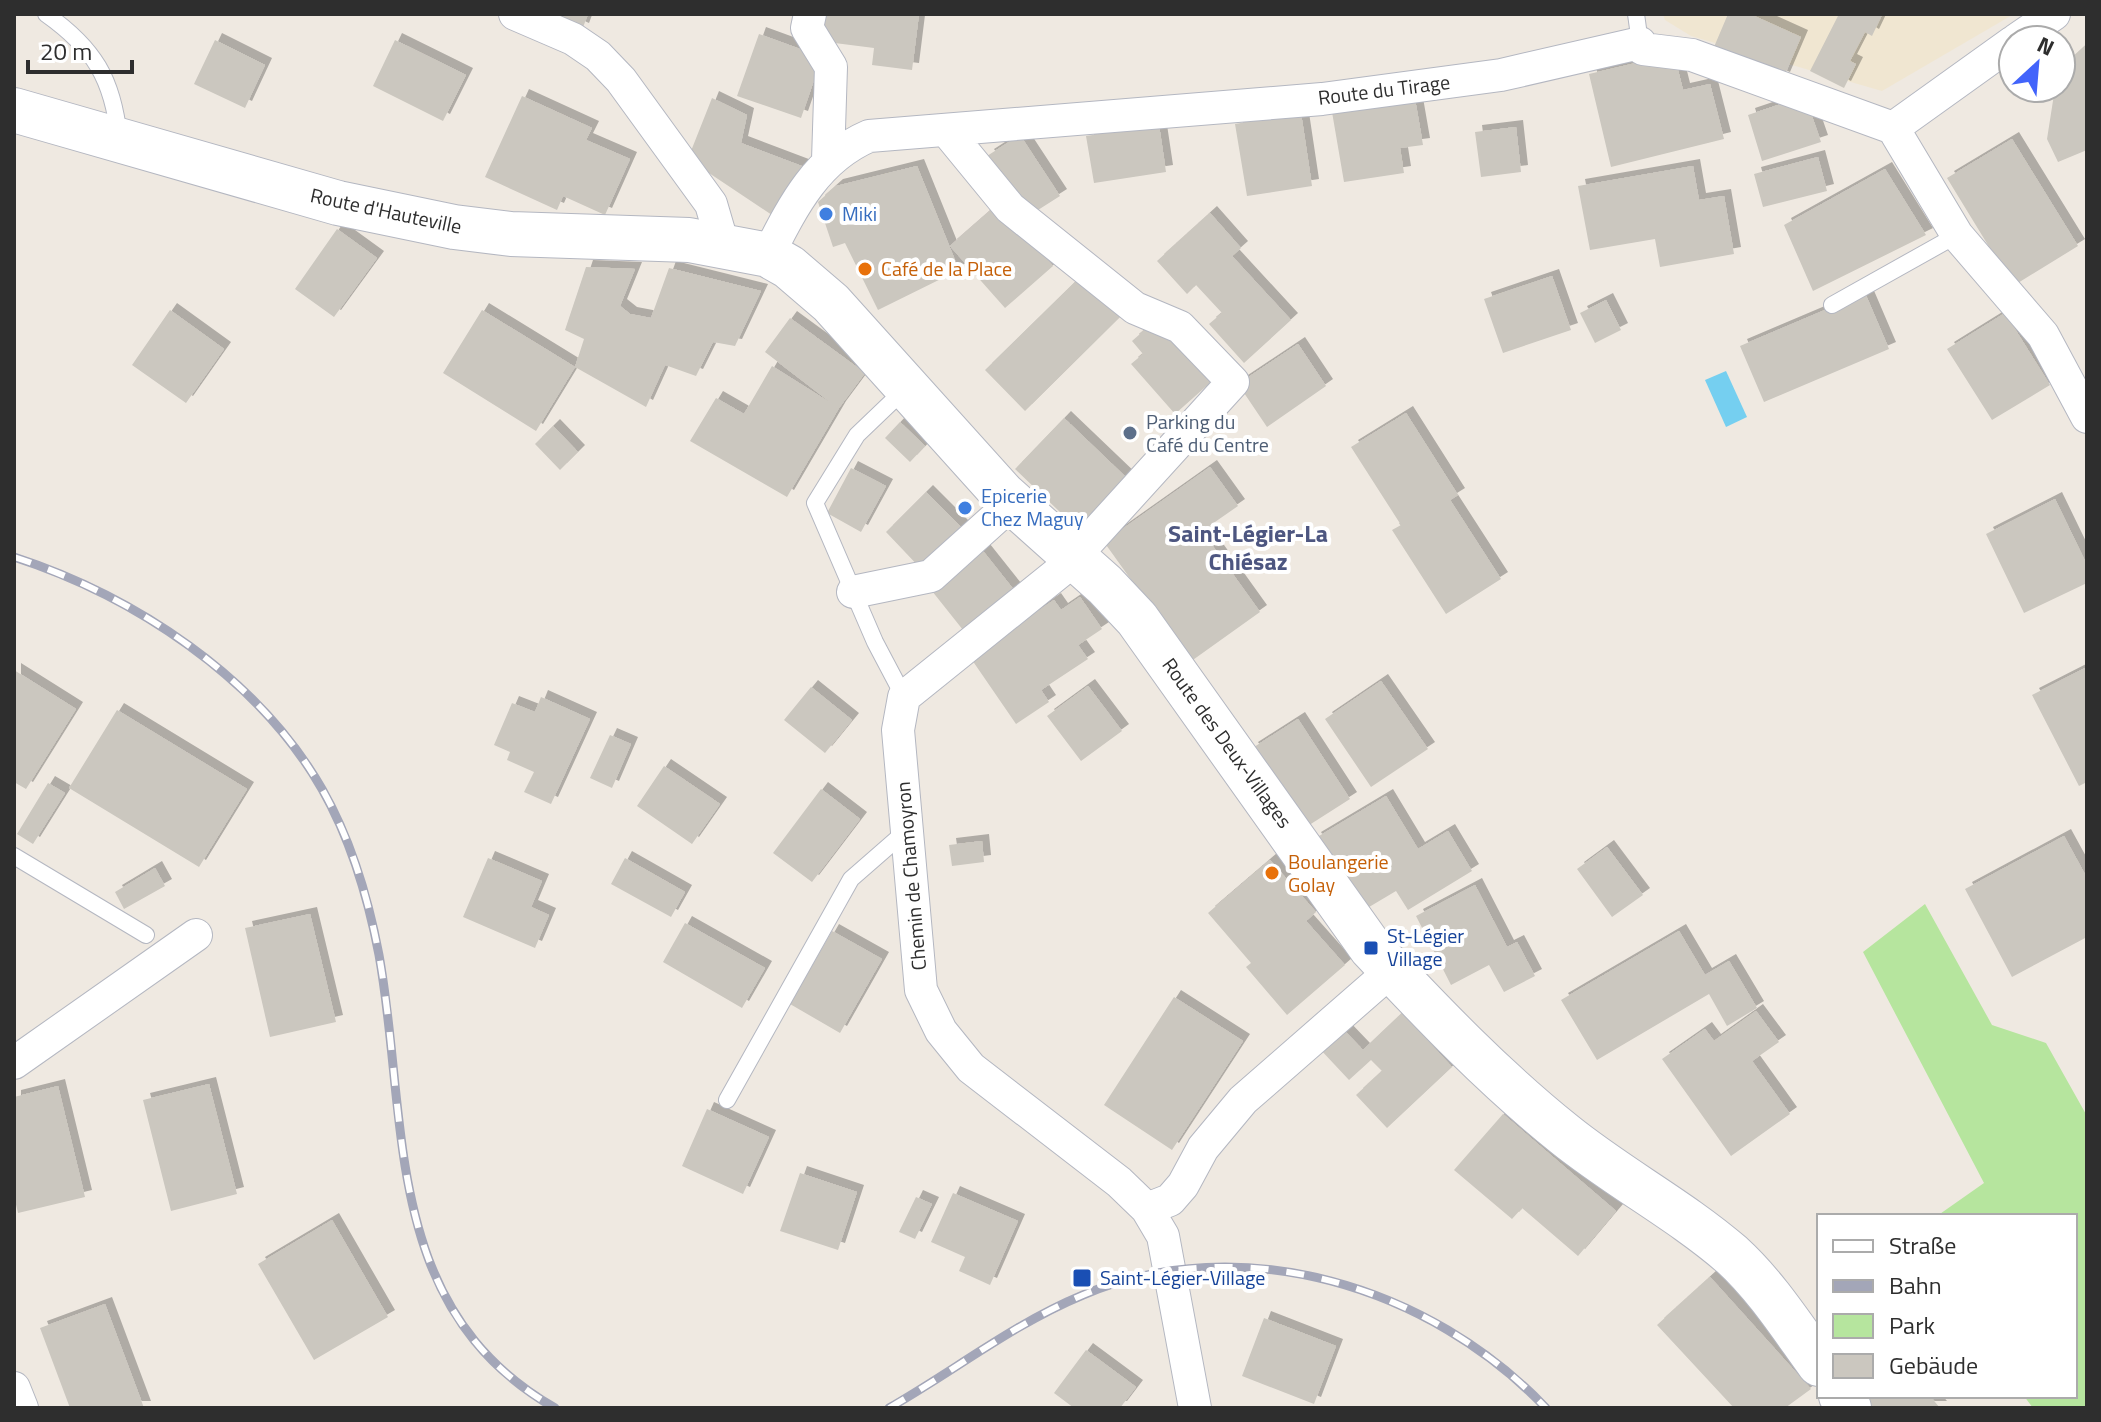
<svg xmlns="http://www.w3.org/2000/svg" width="2101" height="1422" viewBox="0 0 2101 1422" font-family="'Titillium Web',sans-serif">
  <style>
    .education { fill: #f0e6d1 }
    .green { fill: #b6e59e }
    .water { fill: #75cff0 }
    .building { fill: #cbc7bf; filter: url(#shadow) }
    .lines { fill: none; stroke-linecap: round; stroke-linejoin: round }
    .service-casing { stroke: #b4b7c1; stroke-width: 18 }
    .minor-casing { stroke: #b4b7c1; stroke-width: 34 }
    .secondary-casing { stroke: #b4b7c1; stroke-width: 46 }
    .service { stroke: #fff; stroke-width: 16 }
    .minor { stroke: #fff; stroke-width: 32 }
    .secondary { stroke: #fff; stroke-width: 44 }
    .rail-casing { stroke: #a3a6b8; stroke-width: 9 }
    .rail { stroke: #fff; stroke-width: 6; stroke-dasharray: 18; stroke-linecap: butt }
    .shop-dot { fill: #3f7fe0; stroke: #fff; stroke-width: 3 }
    .food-dot { fill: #e8710a; stroke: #fff; stroke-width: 3 }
    .service-dot { fill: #5c6f8a; stroke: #fff; stroke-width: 3 }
    .transit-dot { fill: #1a4fb4; stroke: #fff; stroke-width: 3 }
    .labels { text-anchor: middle; stroke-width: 8; stroke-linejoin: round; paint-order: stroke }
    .street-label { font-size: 20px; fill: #2e2e2e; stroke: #fff }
    .shop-label { font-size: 20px; fill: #366cbe; stroke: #fff; text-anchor: start }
    .food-label { font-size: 20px; fill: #c56008; stroke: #fff; text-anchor: start }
    .service-label { font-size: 20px; fill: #4e5e75; stroke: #fff; text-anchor: start }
    .transit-label { font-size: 20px; fill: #164399; stroke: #fff; text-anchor: start }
    .quarter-label { font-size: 24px; font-weight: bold; fill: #4d5680; stroke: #fff }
  </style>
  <defs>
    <filter id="shadow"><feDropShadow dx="7" dy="-7" stdDeviation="0" flood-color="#0004"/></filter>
  </defs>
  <rect width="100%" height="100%" fill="#efe9e1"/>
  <path class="education" d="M1663,14h351l-132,77 -191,-55 -26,-16z"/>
  <path class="green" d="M1925,904l67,121 54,18 41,73v292h-54l-9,-12h51v-180h-138l47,-33 -121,-231z"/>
  <path class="water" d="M1726,371l21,46 -21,10 -21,-47z"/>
  <path class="building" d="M547,14h41l-6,16z
    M823,14h96l-7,56 -40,-5 2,-17 -55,-7z
    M1728,14h22l51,23 -18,42 -69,-32z
    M1839,14l43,1 -10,21 -7,-4 -15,29 6,3 -12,24 -34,-17z
    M759,34l63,23 -21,61 -64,-22z
    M215,40l50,25 -20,43 -51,-24z
    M395,40l71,35 -23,46 -70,-35z
    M2087,44v106l-29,12 -11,-23 8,-51h6v-20z
    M1674,54l9,36 27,-6 14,55 -113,28 -22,-93z
    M522,96l70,32 -6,12 44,19 -25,56 -42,-19 -6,14 -72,-33z
    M1805,96l16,46 -59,19 -14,-46z
    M712,98l35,17 -6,28 66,25 -32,49 -66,-44 -18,-22z
    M1415,99l8,46 -23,3 4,25 -60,9 -12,-70z
    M1301,113l11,73 -65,10 -12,-72z
    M1159,125l7,47 -72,11 -8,-47z
    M1516,127l5,45 -40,5 -6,-45z
    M1020,135l40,61 -33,21 -40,-61z
    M2012,139l66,107 -65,40 -66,-108z
    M1818,157l9,34 -64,16 -9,-33z
    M917,166l42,104 -81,40 -33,-67 -12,4 -15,-45 18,-16z
    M1693,166l6,34 25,-4 10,58 -74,13 -5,-28 -65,11 -12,-64z
    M1885,169l41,66 -113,56 -29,-66z
    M998,204l55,62 -48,42 -55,-62z
    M1210,213l31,35 -9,8 59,64 -47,43 -35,-39 13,-11 -26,-28 -9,9 -30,-33z
    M337,229l40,29 -43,59 -39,-28z
    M586,267l49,2 -15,37 10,8 21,4 18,-50 92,23 -26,55 -22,-4 -17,34 -31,-11 -19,42 -71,-40 9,-28 -19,-9z
    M1552,276l19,54 -68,23 -19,-54z
    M1080,277l40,40 -95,94 -40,-41z
    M1865,293l24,56 -125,53 -24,-56z
    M1606,300l15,30 -26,13 -15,-30z
    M170,310l54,39 -38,54 -54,-38z
    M482,310l93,57 -39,64 -93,-58z
    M2005,313l45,72 -58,35 -45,-71z
    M790,318l75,55 -26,35 -52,89 -97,-56 26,-43 28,16 28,-48 62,39 -69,-53z
    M1156,320l55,62 -36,32 -44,-50 12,-10 -11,-13z
    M1298,344l28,42 -59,41 -29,-43z
    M1406,413l52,82 -8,5 51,79 -55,35 -54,-84 9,-5 -50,-78z
    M1064,418l68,65 -49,51 -68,-65z
    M900,422l25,24 -15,16 -25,-24z
    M553,426l25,26 -18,18 -25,-26z
    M1210,467l28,39 -36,25 58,81 -70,50 -86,-120z
    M851,468l35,18 -25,46 -34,-19z
    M926,492l38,38 -41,41 -37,-39z
    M2055,499l32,66v18l-63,30 -38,-79z
    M983,551l35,44 -51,40 -35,-44z
    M1080,597l22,32 -24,16 10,14 -47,31 8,12 -33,22 -46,-67 84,-57 7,10z
    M2087,667v115l-8,4 -47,-91z
    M14,670l62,39 -50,80 -12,-7z
    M1381,681l47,68 -57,38 -46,-68z
    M1088,686l34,45 -41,30 -34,-45z
    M811,687l41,33 -27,33 -41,-33z
    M541,697l49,22 -39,85 -27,-12 10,-20 -27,-12 3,-8 -16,-7 18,-42 23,9z
    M117,710l130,79 -48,78 -130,-79z
    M1298,719l52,80 -47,30 -52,-80z
    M610,735l21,9 -19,44 -22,-10z
    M664,766l56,38 -28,40 -55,-38z
    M48,783l17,10 -32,51 -16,-10z
    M821,789l39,30 -48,63 -39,-29z
    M1386,796l32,53 30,-18 24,40 -64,39 -12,-19 -37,22 -45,-74z
    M2064,836l23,42v59l-75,40 -47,-88z
    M982,841l2,21 -32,4 -3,-21z
    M1607,847l36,48 -31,22 -35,-48z
    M488,858l54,23 -11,26 18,8 -14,33 -72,-31z
    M625,858l60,34 -14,25 -60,-33z
    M1270,860l46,52 -10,9 39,44 -58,50 -41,-48 5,-4 -43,-50z
    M155,868l10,18 -41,23 -9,-17z
    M1475,885l32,62 10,-5 18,34 -31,16 -15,-27 -38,20 -35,-69z
    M310,914l26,108 -66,15 -25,-109z
    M685,923l80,45 -23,40 -79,-46z
    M832,931l50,28 -42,74 -50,-29z
    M1679,931l26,44 24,-14 28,47 -30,18 -18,-32 -112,66 -36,-60z
    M1174,997l69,44 -71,109 -68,-45z
    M1756,1011l23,31 -27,19 38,53 -59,42 -69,-97 43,-30 9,12z
    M1402,1013l50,54 -65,61 -31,-33 26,-24 -11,-11 -22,20 -30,-32 22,-21 22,23z
    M209,1084l28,110 -66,17 -28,-111z
    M58,1086l27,111 -67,16 -4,-17v-99z
    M707,1109l62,28 -26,57 -61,-28z
    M1503,1114l113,97 -38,45 -56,-48 -10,11 -58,-49z
    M800,1173l57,19 -19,58 -58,-19z
    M953,1193l65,28 -28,64 -31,-14 6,-14 -34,-15z
    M916,1197l16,7 -17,35 -16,-7z
    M332,1220l56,97 -74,43 -56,-96z
    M1710,1277l101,112 -26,19h-51l-77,-83z
    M105,1304l39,104h-74l-30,-80z
    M1264,1318l72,28 -22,58 -72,-28z
    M1086,1350l50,37 -16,21h-46l-20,-15z
    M1864,1396h66l10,12h-73z"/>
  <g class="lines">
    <g class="service-casing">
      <path id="service" d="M46,14c48,34 67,65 73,124
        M1636,14l4,29
        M1832,305l125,-70
        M904,697l-29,-55 -60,-139 42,-68 47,-45
        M14,856l132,79
        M727,1100l124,-221 55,-48"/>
    </g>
    <g class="minor-casing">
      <path id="minor" d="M515,14l58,25 25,17 23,24 90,124 12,41
        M810,14l-3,14 24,39 -3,93
        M2016,40l38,-26
        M1893,128l64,107 86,100 44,82
        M946,130l64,78 125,100 45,19 53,55 -170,187 -159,128 -6,33 23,260 20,41 30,37 148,114 28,27 16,27 32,172
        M768,255c25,-49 48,-96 101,-119l453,-37 179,-24 139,-32 3,6 49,6 201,73 120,-86
        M853,592l78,-16 81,-73
        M14,1063l182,-128
        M1147,1209l23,-9 13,-15 20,-37 40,-48 149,-130
        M14,1388l8,20"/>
    </g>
    <g class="secondary-casing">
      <path id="secondary" d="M14,110l324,93 116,24 57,7 178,6 79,15 21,12 42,36 172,191 102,91 32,34 234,329c61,65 123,130 193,186 53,43 116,76 168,121 34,31 60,72 87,109
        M1841,1396l8,12"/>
    </g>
    <use href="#service" class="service"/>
    <use href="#minor" class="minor"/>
    <use href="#secondary" class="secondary"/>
    <g class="rail-casing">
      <path id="rail" d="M14,557c120,39 244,120 308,232 29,51 46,108 57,166 30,167 2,353 176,453
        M889,1408c65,-37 124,-84 194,-113 159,-67 348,-8 463,113"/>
    </g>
    <use href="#rail" class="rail"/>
  </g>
  <g class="shop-dot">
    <circle cx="826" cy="214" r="8"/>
    <circle cx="965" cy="508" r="8"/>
  </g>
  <g class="food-dot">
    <circle cx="865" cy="269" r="8"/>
    <circle cx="1272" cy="873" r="8"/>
  </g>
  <circle class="service-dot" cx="1130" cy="433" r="8"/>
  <g class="transit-dot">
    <rect x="1363" y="940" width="16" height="16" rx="4"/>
    <rect x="1072" y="1268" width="20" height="20" rx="4"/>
  </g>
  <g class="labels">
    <g class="street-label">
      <text transform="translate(1384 90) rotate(-7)" y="7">Route du Tirage</text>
      <text transform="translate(386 211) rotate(12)" y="7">Route d'Hauteville</text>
      <text transform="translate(1227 743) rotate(54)" y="7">Route des Deux-Villages</text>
      <text transform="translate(911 876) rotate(-95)" y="7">Chemin de Chamoyron</text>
    </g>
    <g class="shop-label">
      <text x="842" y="221">Miki</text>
      <text x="981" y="503">Epicerie<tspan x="981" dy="23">Chez Maguy</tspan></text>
    </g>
    <g class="food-label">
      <text x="881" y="276">Café de la Place</text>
      <text x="1288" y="869">Boulangerie<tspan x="1288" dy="23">Golay</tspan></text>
    </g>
    <g class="service-label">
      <text x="1146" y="429">Parking du<tspan x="1146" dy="23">Café du Centre</tspan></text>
    </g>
    <g class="transit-label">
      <text x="1387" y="943">St-Légier<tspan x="1387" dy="23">Village</tspan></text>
      <text x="1100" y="1285">Saint-Légier-Village</text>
    </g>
    <g class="quarter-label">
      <text x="1248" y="542">Saint-Légier-La<tspan x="1248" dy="28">Chiésaz</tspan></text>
    </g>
  </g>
  <rect width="2101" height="1422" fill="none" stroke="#2e2e2e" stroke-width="32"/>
  <rect x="1817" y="1214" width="260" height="184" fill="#ffffff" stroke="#ababab" stroke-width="2"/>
  <rect x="1833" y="1240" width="40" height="12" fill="#ffffff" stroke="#ababab" stroke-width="2"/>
  <text x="1889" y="1254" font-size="24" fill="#2e2e2e">Straße</text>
  <rect x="1833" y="1280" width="40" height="12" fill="#a3a6b8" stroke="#ababab" stroke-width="2"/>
  <text x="1889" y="1294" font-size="24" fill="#2e2e2e">Bahn</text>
  <rect x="1833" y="1314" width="40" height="24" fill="#b6e59e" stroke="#ababab" stroke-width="2"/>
  <text x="1889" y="1334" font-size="24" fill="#2e2e2e">Park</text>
  <rect x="1833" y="1354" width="40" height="24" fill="#cbc7bf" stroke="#ababab" stroke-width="2"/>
  <text x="1889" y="1374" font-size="24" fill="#2e2e2e">Gebäude</text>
  <g transform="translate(2037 64) rotate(26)"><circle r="38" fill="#ffffff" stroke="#ababab" stroke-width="2"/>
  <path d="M0-6L14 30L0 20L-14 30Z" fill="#4264fb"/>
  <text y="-12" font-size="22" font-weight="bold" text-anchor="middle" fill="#2e2e2e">N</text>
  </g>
  <path d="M28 60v12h104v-12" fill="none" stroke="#2e2e2e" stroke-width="4"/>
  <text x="40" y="60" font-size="24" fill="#2e2e2e" stroke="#ffffff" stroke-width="6" paint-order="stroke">20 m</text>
</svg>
